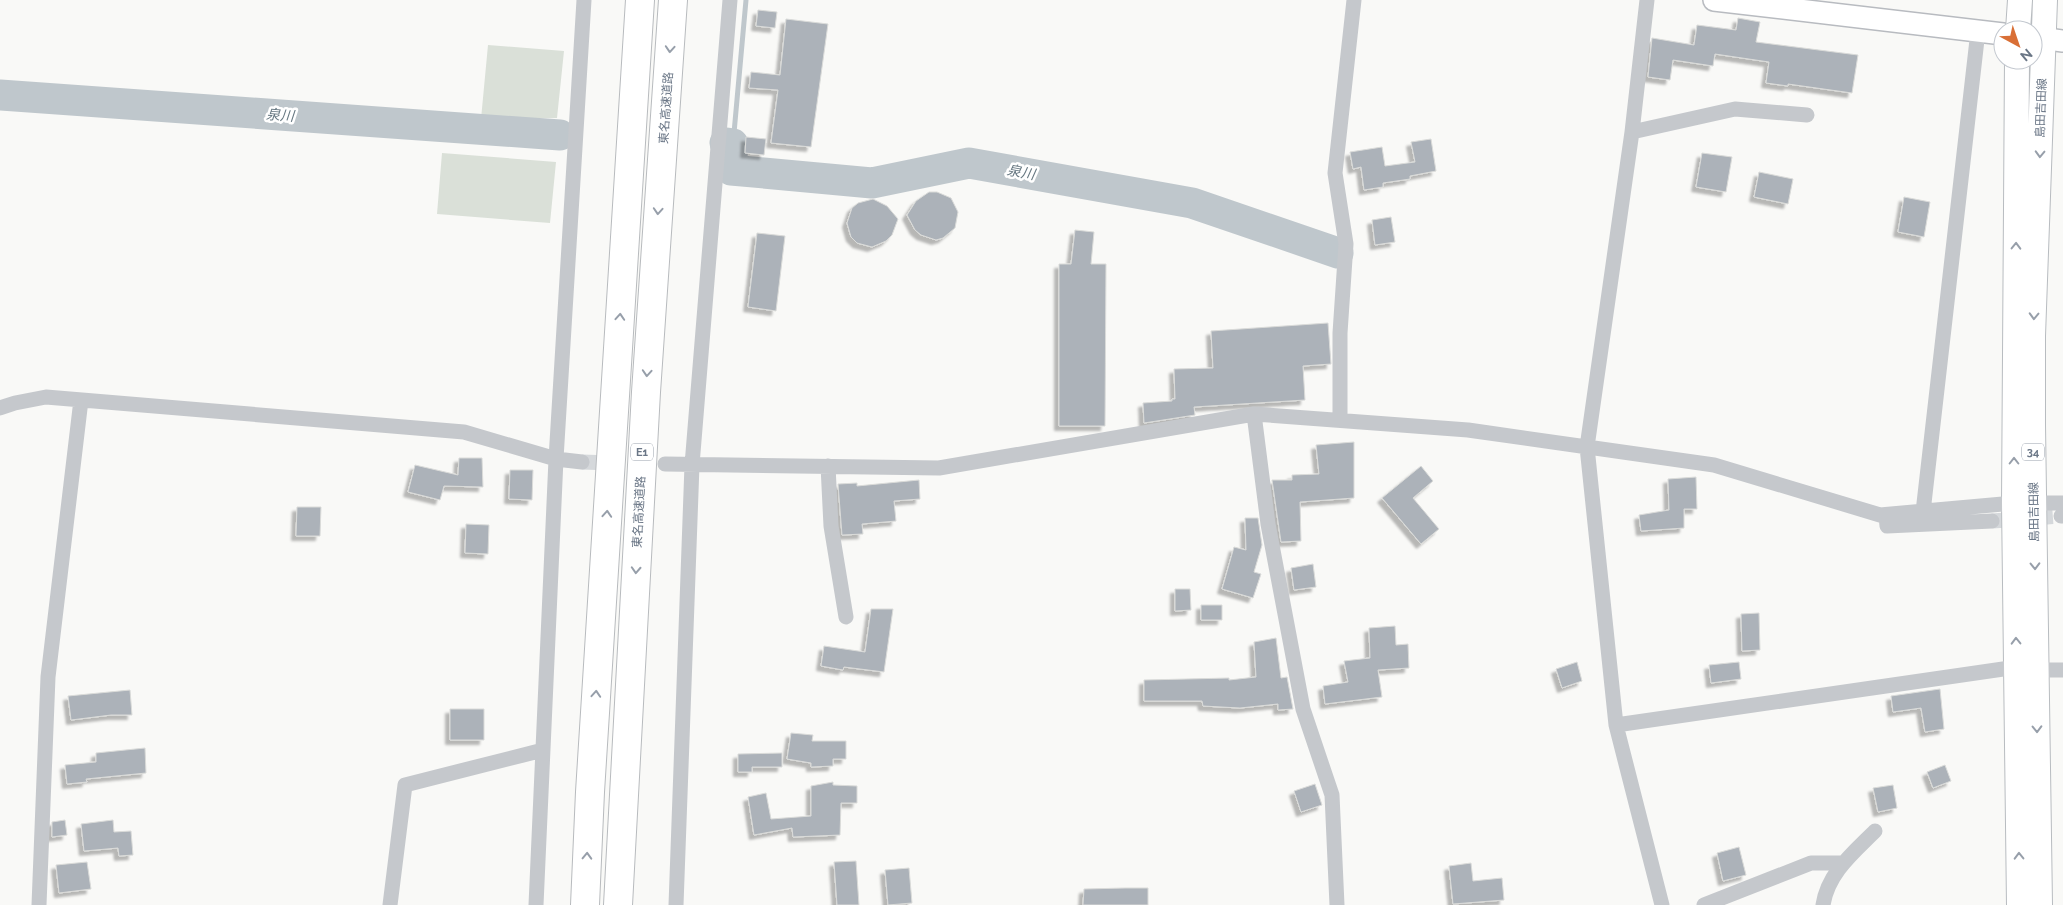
<svg xmlns="http://www.w3.org/2000/svg" width="2063" height="905" viewBox="0 0 2063 905" font-family="Raleway,'Noto Sans JP',sans-serif">
  <style>
    .green { fill: #dae0d8 }
    .lines { fill: none; stroke-linecap: round; stroke-linejoin: round }
    .stream { stroke: #bfc7cc; stroke-width: 5 }
    .river { stroke: #bfc7cc; stroke-width: 31 }
    .building { fill: #acb2b9; stroke: #dadbd9; filter: url(#shadow) }
    .street-tunnel { stroke: #d5d8db; stroke-width: 15; stroke-dasharray: 15 8; stroke-linecap: butt }
    .secondary-casing { stroke: #b8bbc0; stroke-width: 24 }
    .primary-casing { stroke: #b8bcc0; stroke-width: 26 }
    .highway-casing { stroke: #b8bbbe; stroke-width: 30 }
    .street { stroke: #c5c8cc; stroke-width: 15 }
    .secondary { stroke: #fff; stroke-width: 21 }
    .primary { stroke: #fff; stroke-width: 24 }
    .highway { stroke: #fff; stroke-width: 28 }
    .oneway { stroke: #979faa }
    .labels { text-anchor: middle; stroke-width: 5; stroke-linejoin: round; paint-order: stroke }
    .shield { fill: #fff; stroke: #979faa; stroke-width: 1 }
    .shield-label { font-size: 11px; font-weight: bold; fill: #6a7686 }
    .street-label { font-size: 12px; fill: #6a7686; stroke: #fff }
    .water-label { font-size: 14px; font-style: italic; fill: #667781; stroke: #fff }
  </style>
  <defs>
    <filter id="shadow"><feDropShadow dx="-4.5" dy="4.5" stdDeviation="1" flood-color="#0004"/></filter>
  </defs>
  <rect width="100%" height="100%" fill="#f9f9f7"/>
  <path class="green" d="M488,45l76,6 -7,67 -76,1z
    M442,153l114,9 -6,61 -113,-9z"/>
  <g class="lines">
    <path class="stream" d="M733,144l13,-144"/>
    <path class="river" d="M0,95l560,40
      M725,143l8,1 -2,26 141,13 97,-20 223,40 146,50"/>
  </g>
  <path class="building" d="M758,10l19,2 -2,16 -19,-2z
    M1738,18l22,4 -4,20 102,13 -6,38 -64,-9v2l-22,-3 3,-21 -54,-8 -2,12 -40,-6 -3,20 -22,-3 4,-39 42,7 3,-20 39,5z
    M786,19l42,5 -17,123 -40,-4 7,-53 -29,-2 2,-16 29,3z
    M746,137l20,2 -2,16 -19,-2z
    M1431,139l5,32 -26,5v3l-27,4v4l-19,3 -3,-23 -8,2 -3,-17 32,-5 3,19 30,-4 -4,-20z
    M1702,153l30,4 -6,35 -30,-5z
    M1759,172l34,7 -5,25 -34,-7z
    M929,192h8l14,6 7,14 -3,16 -12,10 -7,2 -15,-5 -6,-5 -8,-15 9,-14z
    M1904,197l26,5 -6,35 -26,-5z
    M873,199l14,7 11,13 -6,16 -6,6 -14,6 -15,-4 -6,-6 -4,-14 5,-15 6,-5z
    M1391,217l4,25 -20,3 -3,-25z
    M1075,230l19,2 -3,32h15l-1,162h-46v-162h12z
    M757,233l28,3 -9,75 -28,-4z
    M1328,323l3,41 -28,2 2,34 -111,7 1,8 -51,8 -1,-20 29,-2v-2h3l-1,-30 39,-1 -2,-37z
    M1354,442v56l-54,4 1,39 -20,1 -9,-62h20v-5l27,-1 -3,-29z
    M459,458h23l1,29 -39,-1 -4,14 -32,-8 7,-27 43,10z
    M1421,466l12,15 -20,17 26,31 -18,15 -39,-46z
    M510,470h23l-1,30 -23,-1z
    M1696,477l1,32h-13v19l-43,3 -2,-16 30,-5 -1,-31z
    M919,480l1,19 -26,2 2,20 -34,3 1,10 -21,1 -4,-51 19,-1v3z
    M297,507h24l-1,29h-24z
    M1245,518h13l4,27 -8,27 7,2 -8,24 -31,-9 12,-42 12,3z
    M466,524l23,1 -1,29 -23,-1z
    M1313,564l3,23 -22,3 -3,-22z
    M1175,589h15l1,21 -16,1z
    M1201,605h21v15h-21z
    M871,609h22l-9,63 -40,-5 -1,3 -22,-4 3,-20 41,6z
    M1759,613l1,37 -18,1 -1,-37z
    M1395,626l1,19 12,-1 1,24 -31,2 4,27 -57,7 -2,-18 25,-4 -4,-21 26,-3 -1,-30z
    M1276,638l5,40 6,-1 6,32 -15,1v-6l-38,4 -37,-2 -1,-5h-58v-21l85,-2v2l27,-3 -2,-35z
    M1577,662l5,19 -20,7 -6,-19z
    M1739,662l2,17 -30,4 -2,-18z
    M1940,689l4,40 -19,3 -4,-24 -28,4 -2,-16z
    M130,690l2,25h-21l-40,5 -3,-24z
    M450,709h34v31h-34z
    M791,733l22,2 -1,6h34v18h-13v7l-22,1v-4l-24,-4z
    M145,748l1,25 -60,6 1,3 -20,2 -2,-19 31,-3v-9z
    M782,753v14h-30v5h-14v-18z
    M1945,765l6,16 -18,7 -6,-16z
    M833,782v3l24,1v17h-16l-1,32 -47,2 -1,-9 -38,7 -6,-38 18,-4 5,26 40,-3v-30z
    M1315,784l7,21 -21,7 -7,-21z
    M1893,785l4,23 -19,4 -5,-24z
    M65,820l2,15 -15,2v-15z
    M113,820l1,12 17,-1 2,24 -14,1 -1,-8 -34,3 -3,-27z
    M1739,847l7,28 -23,6 -6,-28z
    M856,861l3,44h-22l-3,-43z
    M87,862l4,27 -32,4 -3,-28z
    M1471,863l2,18 29,-3 2,22 -51,4 -4,-38z
    M909,868l3,35 -24,2 -3,-35z
    M1125,888h23v17h-65l1,-16z"/>
  <g class="lines">
    <path class="street-tunnel" d="M582,462l67,2
      M1992,521l69,-5"/>
    <g class="secondary-casing">
      <path id="secondary" d="M1714,0l289,34
        M2033,37l30,4"/>
    </g>
    <g class="primary-casing">
      <path id="primary" d="M2018,30l2,-30
        M2017,60l-3,443 5,402
        M2040,905l-7,-480v-89l12,-336"/>
    </g>
    <g class="highway-casing">
      <path id="highway" d="M585,905l5,-113 50,-792
        M618,905l28,-513 27,-392"/>
    </g>
    <path class="street" d="M1647,0l-15,132 -45,315 29,278 46,180
      M1632,132l103,-23 72,6
      M0,408l15,-5 31,-6 418,35 92,27 26,3
      M1254,414l14,110 35,185 29,86 5,110
      M1340,420v-87l6,-89 -11,-71 19,-173
      M665,464l274,4 315,-54 214,16 246,35 166,50 134,-12h49
      M828,466l3,60 15,91
      M1923,512l55,-481
      M1886,515l1,11 105,-5
      M2061,516h2
      M2036,670h27
      M1616,725l401,-58
      M39,905l9,-228 33,-277
      M390,905l15,-120 138,-35
      M536,905l20,-446 28,-459
      M676,905l16,-440 38,-465
      M1704,905l107,-42h31
      M1823,905c5,-32 30,-52 52,-74"/>
    <use href="#secondary" class="secondary"/>
    <use href="#primary" class="primary"/>
    <use href="#highway" class="highway"/>
  </g>
  <defs><path id="oneway-chevron" d="M-2-3.5L2.5 0L-2 3.5" fill="none" stroke-width="1.6" stroke-linecap="round" stroke-linejoin="round" transform="scale(1.25)"/></defs>
  <g class="oneway">
    <use href="#oneway-chevron" transform="translate(670 49) rotate(94)"/>
    <use href="#oneway-chevron" transform="translate(2040 154) rotate(92)"/>
    <use href="#oneway-chevron" transform="translate(658 211) rotate(94)"/>
    <use href="#oneway-chevron" transform="translate(2016 246) rotate(-89)"/>
    <use href="#oneway-chevron" transform="translate(2034 316) rotate(92)"/>
    <use href="#oneway-chevron" transform="translate(620 317) rotate(-86)"/>
    <use href="#oneway-chevron" transform="translate(647 373) rotate(94)"/>
    <use href="#oneway-chevron" transform="translate(2014 461) rotate(-90)"/>
    <use href="#oneway-chevron" transform="translate(607 514) rotate(-86)"/>
    <use href="#oneway-chevron" transform="translate(2035 566) rotate(89)"/>
    <use href="#oneway-chevron" transform="translate(636 570) rotate(93)"/>
    <use href="#oneway-chevron" transform="translate(2016 641) rotate(-91)"/>
    <use href="#oneway-chevron" transform="translate(596 694) rotate(-86)"/>
    <use href="#oneway-chevron" transform="translate(2037 729) rotate(89)"/>
    <use href="#oneway-chevron" transform="translate(587 856) rotate(-88)"/>
    <use href="#oneway-chevron" transform="translate(2019 856) rotate(-91)"/>
  </g>
  <g class="labels">
    <g class="shield">
      <rect x="631" y="443.5" width="22" height="17" rx="4"/>
      <rect x="2022" y="443.5" width="22" height="17" rx="4"/>
    </g>
    <g class="shield-label">
      <text x="642" y="456">E1</text>
      <text x="2033" y="456">34</text>
    </g>
    <g class="street-label">
      <text transform="translate(666 108) rotate(-86)" y="4">東名高速道路</text>
      <text transform="translate(2041 108) rotate(-88)" y="4">島田吉田線</text>
      <text transform="translate(639 512) rotate(-87)" y="4">東名高速道路</text>
      <text transform="translate(2034 512) rotate(-91)" y="4">島田吉田線</text>
    </g>
    <g class="water-label">
      <text transform="translate(280 115) rotate(4)" y="5">泉川</text>
      <text transform="translate(1021 172) rotate(10)" y="5">泉川</text>
    </g>
  </g>
  <g transform="translate(2018 45) rotate(140)"><circle r="24" fill="#ffffff" stroke="#c3c8cf"/>
  <path d="M0-4L9 19L0 12L-9 19Z" fill="#d96f36"/>
  <text y="-8" font-size="14" font-weight="bold" text-anchor="middle" fill="#6a7686">N</text>
  </g>
</svg>
